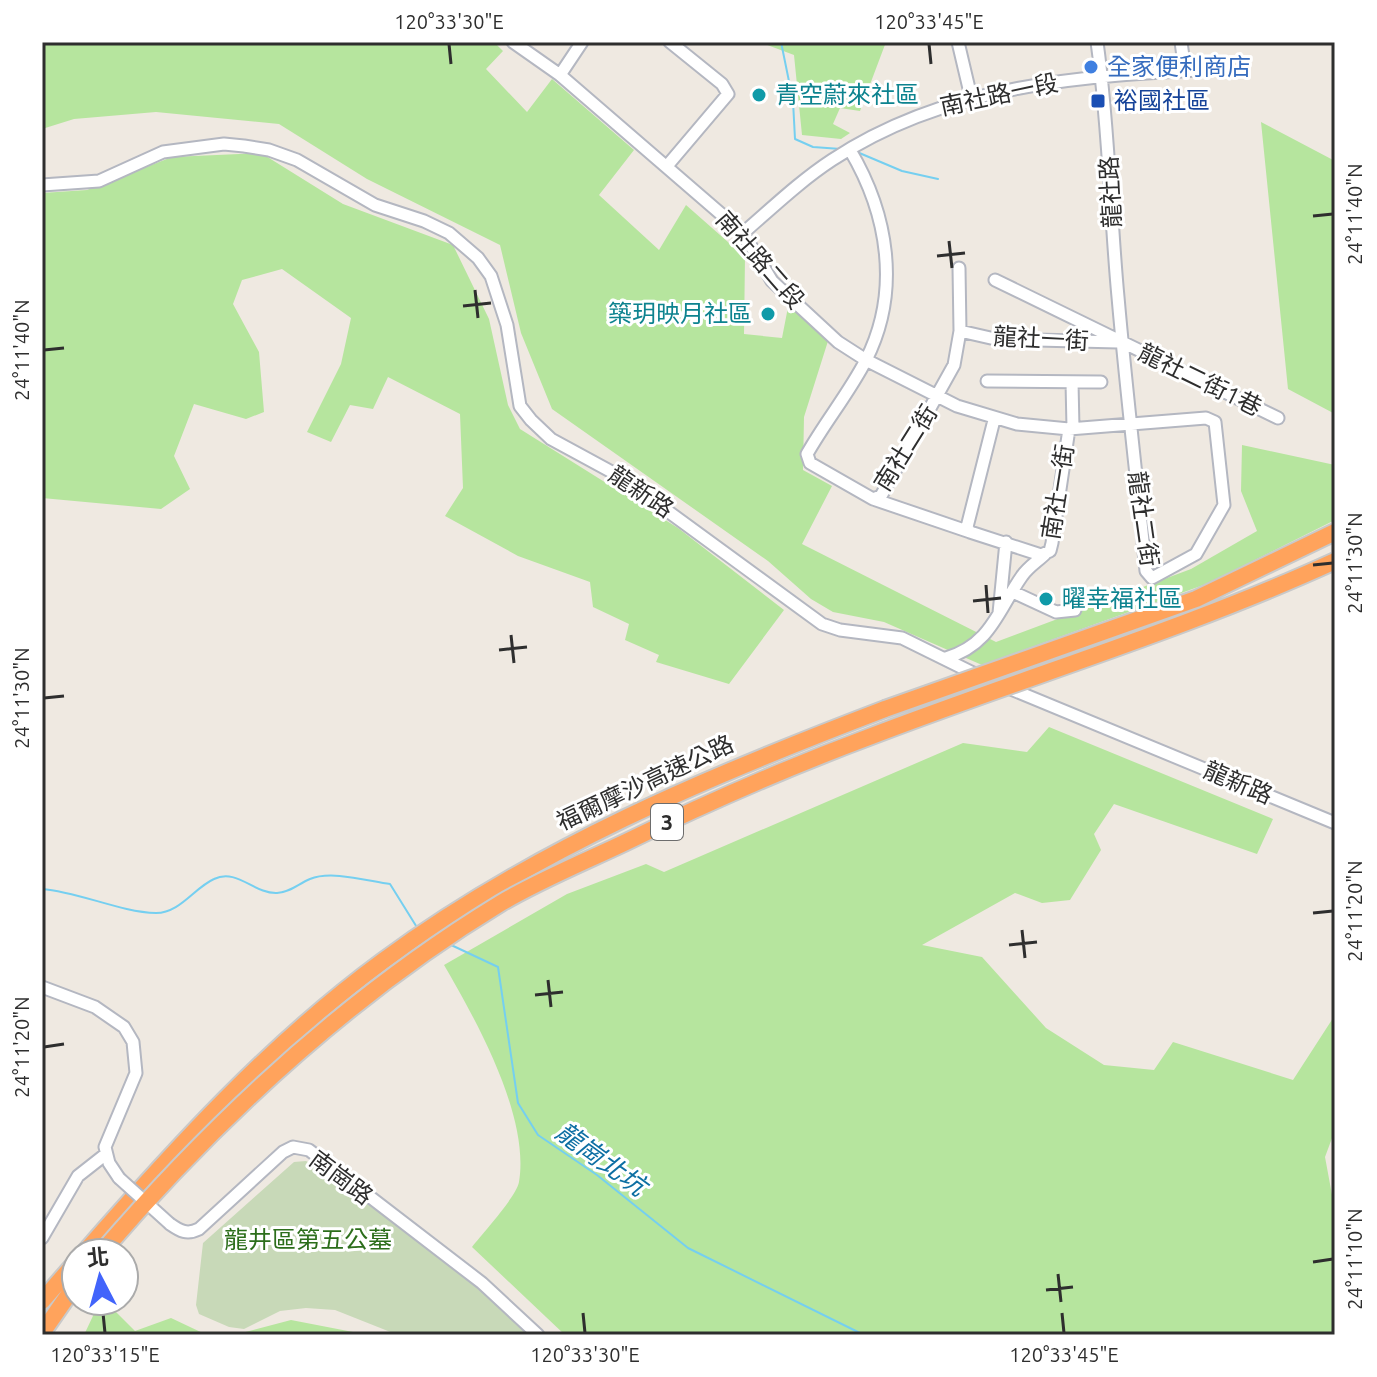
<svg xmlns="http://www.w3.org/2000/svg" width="1377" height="1377" viewBox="0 0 1377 1377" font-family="Ubuntu,'Noto Sans TC',sans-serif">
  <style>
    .green { fill: #b6e59e }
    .cemetery { fill: #c8d9b8 }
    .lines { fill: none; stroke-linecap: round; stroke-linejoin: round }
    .stream { stroke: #75cff0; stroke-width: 2 }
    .minor-casing { stroke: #b4b7c1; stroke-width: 15 }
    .highway-casing { stroke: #c9c9c9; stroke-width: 20 }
    .minor { stroke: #fff; stroke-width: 11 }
    .highway { stroke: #ffa35c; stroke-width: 16 }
    .minor-bridge-casing { stroke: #b4b7c1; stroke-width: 15; stroke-linecap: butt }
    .highway-bridge-casing { stroke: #c9c9c9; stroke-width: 20; stroke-linecap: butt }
    .minor-bridge { stroke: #fff; stroke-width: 11 }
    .highway-bridge { stroke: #ffa35c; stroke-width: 16 }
    .ticks { fill: none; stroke: #2e2e2e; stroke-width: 3 }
    .shop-dot { fill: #3f7fe0; stroke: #fff; stroke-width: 3 }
    .culture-dot { fill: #0f9aa8; stroke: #fff; stroke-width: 3 }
    .transit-dot { fill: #1a4fb4; stroke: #fff; stroke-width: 3 }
    .labels { text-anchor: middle; stroke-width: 6; stroke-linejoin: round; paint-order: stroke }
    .shield { fill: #fff; stroke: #6d6d6d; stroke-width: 2 }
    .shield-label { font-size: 22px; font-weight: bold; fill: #2e2e2e }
    .shop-label { font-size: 24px; fill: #366cbe; stroke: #fff; text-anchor: start }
    .culture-label { font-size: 24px; fill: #0d838f; stroke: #fff; text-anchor: start }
    .street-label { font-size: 24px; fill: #2e2e2e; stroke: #fff }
    .transit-label { font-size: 24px; fill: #164399; stroke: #fff; text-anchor: start }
    .park-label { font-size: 24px; fill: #2c6e1b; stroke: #fff }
    .water-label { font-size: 26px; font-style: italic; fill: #0d6fa3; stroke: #fff }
    .neatline { fill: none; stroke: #2e2e2e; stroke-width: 3 }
    .ticks-label { font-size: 20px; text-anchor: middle; fill: #2e2e2e }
  </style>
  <rect width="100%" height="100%" fill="#efe9e1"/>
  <path class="green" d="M42,42h452l9,9 -17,18 41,43 25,-33 82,71 -35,45 60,55 27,-45 59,52 -1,77 38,4 7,-36 39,39 -24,76 -1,53 29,16 -30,58 194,98 195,-73 66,-38 -16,-40 1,-46 93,20v55l-126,63 -227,82 -98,-43 -51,-10 -22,-13 -43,-38 -216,-152 -31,-76 -21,-88 -133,-66 -88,-55 -123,-12 -82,7 -32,10z
    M759,42h127l-26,69 -20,-3 -7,16 17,9 -9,6 -39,-4 -8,-80z
    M1261,122l74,39v253l-47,-25z
    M261,153l82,51 110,41 36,74 19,86 12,24 158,99 106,82 -55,74 -73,-22 3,-7 -34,-15 4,-16 -36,-17 -3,-25 -72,-26 -73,-40 18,-28 -3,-74 -72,-37 -15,32 -23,-4 -19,37 -24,-10 34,-68 10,-46 -69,-49 -40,11 -9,24 26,48 5,60 -18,7 -52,-15 -20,52 16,33 -29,20 -119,-11v-305l45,-3 85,-33z
    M1049,727l224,92 -16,35 -143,-50 -20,30 7,16 -31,50 -28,3 -27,-10 -93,52 60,12 64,71 58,37 50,5 19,-28 120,38 42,-65v115l-10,27 10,54v124h-770l-93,-88c11,-14 44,-50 47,-65 11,-66 -43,-162 -75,-217l123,-71 79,-30 18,8 299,-129 64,9z
    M100,1301h5l30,30 36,-13 36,17h-123z
    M291,1320l62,12 8,3h-127z"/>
  <path class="cemetery" d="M306,1161c84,43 155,111 225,174h-133l-63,-25 -29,-2 -26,3 -36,18 -15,-2 -30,-13 -3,-9 7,-62 91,-81z"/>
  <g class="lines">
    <path class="stream" d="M781,42l12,59 2,38 18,8 28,2
      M857,152l45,19 36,8
      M42,889c37,3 78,23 114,24 24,0 38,-25 58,-34 23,-11 40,15 63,14 14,-1 21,-9 33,-14 21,-9 58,2 80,5l28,45
      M449,944l49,23 20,136 20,32 59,40 91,73 176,87"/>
    <g class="minor-casing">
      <path id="minor" d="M513,42l47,33 183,158 29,48 66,61 28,18 91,46 60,18 52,5 137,-11 9,4 9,83 -28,49 -44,24 -6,-7c-9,-91 -20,-182 -28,-274 -8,-85 -9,-170 -21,-255
        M958,42l13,55
        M1181,42l4,29
        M560,75l22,-33
        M850,150c38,64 51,141 16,210 -17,33 -41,62 -59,94l3,9 63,36 8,-3 73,-131 6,-34 -1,-63
        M667,166l61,-72 -6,-10 -52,-42
        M42,185l57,-4 64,-29 61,-8 20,2 25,4 28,10 78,45 49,16 25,12 29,25 13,18 16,49 13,81 11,14 20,19 70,38 201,147 18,6 62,8 75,37 358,148
        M743,233c29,-25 57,-52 89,-73 116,-77 252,-84 386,-91
        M995,280l283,138
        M960,331l35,8 123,3
        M987,381l114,1
        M1072,382l1,46
        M994,420l-27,107 3,5 71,23 9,-4 2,-8 17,-114
        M873,499l97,33
        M1013,592l43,20 19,-2
        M999,613l7,-71
        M946,658c45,-13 52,-48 76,-82 6,-9 16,-15 23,-22
        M42,987l53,20 29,20 9,15 3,31 -31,74 4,16 10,15
        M170,1224c10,7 17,11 29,5l84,-77 10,-5 16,3 173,133 56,52
        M42,1238l36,-62 28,-22"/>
    </g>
    <g class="highway-casing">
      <path id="highway" d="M84,1253c91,-104 186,-209 299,-292 152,-112 326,-185 502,-252
        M42,1301l34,-39
        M42,1333l34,-49"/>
    </g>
    <use href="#minor" class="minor"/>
    <use href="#highway" class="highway"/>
    <g class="minor-bridge-casing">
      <path id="minor-bridge" d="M119,1178l51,46"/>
    </g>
    <g class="highway-bridge-casing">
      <path id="highway-bridge" d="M885,709l311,-110 139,-67
        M101,1253c116,-135 247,-257 400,-350 39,-23 83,-41 123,-60 80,-39 162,-75 245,-106 156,-60 315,-107 466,-176"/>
    </g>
    <use href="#minor-bridge" class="minor-bridge"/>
    <use href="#highway-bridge" class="highway-bridge"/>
  </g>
  <path class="ticks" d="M449,44l2,20M929,44l2,20M1313,216l20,-2M949,241l3,27M937,256l28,-3M475,290l3,28M463,306l28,-3M44,350l20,-2M1313,565l20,-2M986,585l2,28M973,601l28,-3M511,635l3,28M499,650l28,-3M44,698l20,-2M1313,913l20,-2M1022,930l3,28M1009,945l28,-3M548,980l3,27M535,995l28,-3M44,1047l20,-3M1313,1262l20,-3M1058,1274l3,28M1046,1290l27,-3M103,1313l2,20M583,1313l2,20M1062,1313l2,20"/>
  <circle class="shop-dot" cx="1091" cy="67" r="8"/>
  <g class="culture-dot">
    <circle cx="759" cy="95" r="8"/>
    <circle cx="768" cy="314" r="8"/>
    <circle cx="1046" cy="599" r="8"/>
  </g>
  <rect class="transit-dot" x="1090" y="93" width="16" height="16" rx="4"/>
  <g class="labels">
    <rect class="shield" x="651" y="804" width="32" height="36" rx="6"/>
    <g class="shield-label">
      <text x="667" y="830">3</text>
    </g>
    <g class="shop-label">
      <text x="1107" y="75">全家便利商店</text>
    </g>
    <g class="culture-label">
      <text x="775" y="103">青空蔚來社區</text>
      <text x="752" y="322" text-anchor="end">築玥映月社區</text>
      <text x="1062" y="607">曜幸福社區</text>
    </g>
    <g class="street-label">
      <text transform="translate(999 95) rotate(-12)" y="8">南社路一段</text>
      <text transform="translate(1111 192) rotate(-93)" y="8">龍社路</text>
      <text transform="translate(760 260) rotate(49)" y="8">南社路二段</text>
      <text transform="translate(1041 339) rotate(3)" y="8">龍社一街</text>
      <text transform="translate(1200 380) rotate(26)" y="8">龍社二街1巷</text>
      <text transform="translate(906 448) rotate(-58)" y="8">南社二街</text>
      <text transform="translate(641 492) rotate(34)" y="8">龍新路</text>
      <text transform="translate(1058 492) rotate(-81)" y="8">南社一街</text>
      <text transform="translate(1143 519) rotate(82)" y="8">龍社二街</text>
      <text transform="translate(645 783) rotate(-25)" y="8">福爾摩沙高速公路</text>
      <text transform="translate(1238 783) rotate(23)" y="8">龍新路</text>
      <text transform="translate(341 1178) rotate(37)" y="8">南崗路</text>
    </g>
    <g class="transit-label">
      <text x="1114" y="109">裕國社區</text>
    </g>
    <g class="park-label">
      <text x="308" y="1248">龍井區第五公墓</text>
    </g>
    <g class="water-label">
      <text transform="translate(601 1159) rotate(36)" y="9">龍崗北坑</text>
    </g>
  </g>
  <rect width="1377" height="1377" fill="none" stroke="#ffffff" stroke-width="88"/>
  <g transform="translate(100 1277) rotate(354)"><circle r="38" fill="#ffffff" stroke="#ababab" stroke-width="2"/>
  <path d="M0-6L14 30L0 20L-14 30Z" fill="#4264fb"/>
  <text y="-12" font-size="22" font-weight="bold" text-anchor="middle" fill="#2e2e2e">北</text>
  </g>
  <rect x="44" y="44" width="1289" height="1289" class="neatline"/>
  <g class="ticks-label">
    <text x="449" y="29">120°33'30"E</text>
    <text x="929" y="29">120°33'45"E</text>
    <text transform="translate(1355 214) rotate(-90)" y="7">24°11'40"N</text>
    <text transform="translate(22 350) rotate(-90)" y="7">24°11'40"N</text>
    <text transform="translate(1355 563) rotate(-90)" y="7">24°11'30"N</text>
    <text transform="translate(22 698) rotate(-90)" y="7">24°11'30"N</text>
    <text transform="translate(1355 911) rotate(-90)" y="7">24°11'20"N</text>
    <text transform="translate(22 1047) rotate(-90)" y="7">24°11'20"N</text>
    <text transform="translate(1355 1259) rotate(-90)" y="7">24°11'10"N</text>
    <text x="105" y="1362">120°33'15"E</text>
    <text x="585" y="1362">120°33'30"E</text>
    <text x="1064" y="1362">120°33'45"E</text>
  </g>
</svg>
